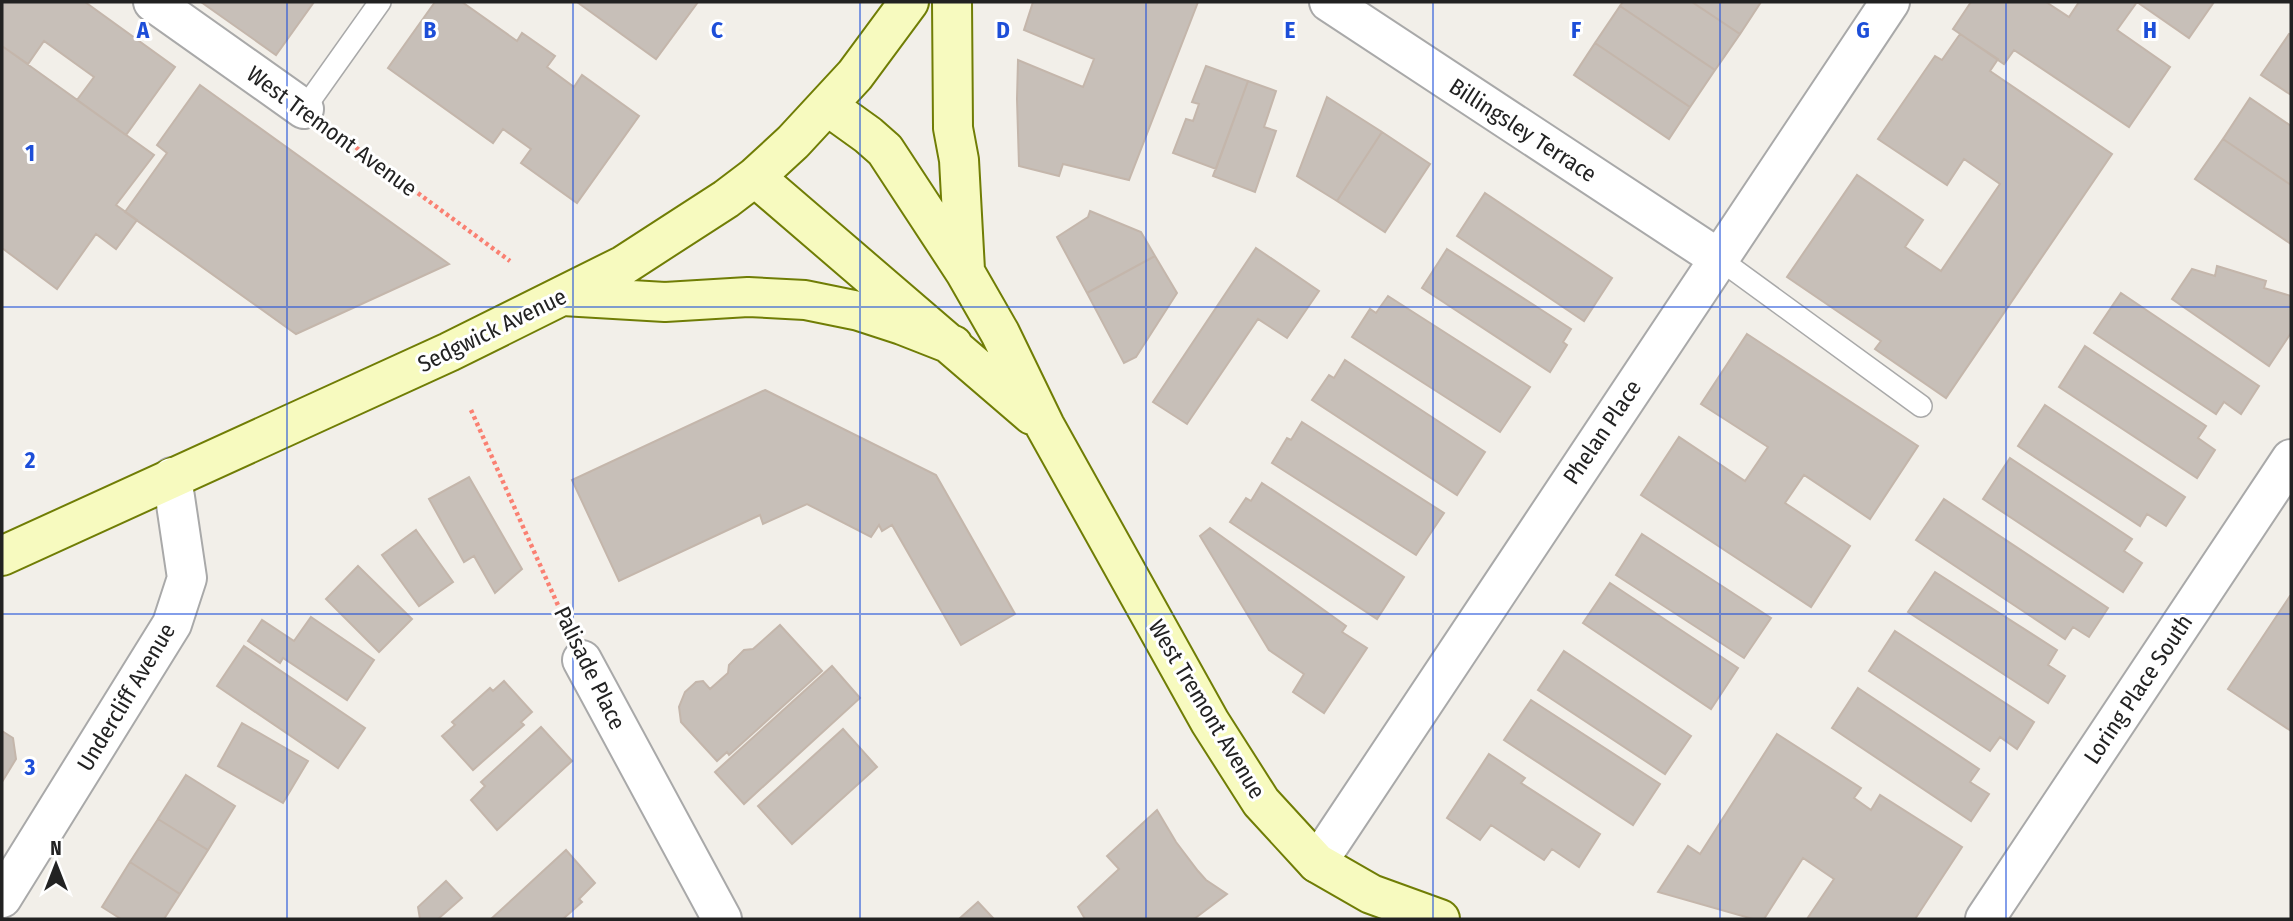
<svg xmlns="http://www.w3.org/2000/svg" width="2293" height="921" viewBox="0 0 2293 921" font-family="'Fira Sans Condensed',sans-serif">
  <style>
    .building { fill: #c7bfb8; stroke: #c4b6ab; stroke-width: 2 }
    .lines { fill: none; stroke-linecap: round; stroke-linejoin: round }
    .service-casing { stroke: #a9a9a9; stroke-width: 24 }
    .minor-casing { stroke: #a9a9a9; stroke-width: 42 }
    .secondary-casing { stroke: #707d05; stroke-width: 42 }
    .path { stroke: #fa8072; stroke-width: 4.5; stroke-dasharray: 3.5 3.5; stroke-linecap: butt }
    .service { stroke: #fff; stroke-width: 21 }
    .minor { stroke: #fff; stroke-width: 38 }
    .secondary { stroke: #f7fabf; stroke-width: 38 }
    .grid { fill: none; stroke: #1d4ed8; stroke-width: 2; stroke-opacity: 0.55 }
    .labels { text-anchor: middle; stroke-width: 6; stroke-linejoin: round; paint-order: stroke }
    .street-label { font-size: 23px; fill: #222; stroke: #fff }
    .grid-label { font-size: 23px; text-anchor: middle; font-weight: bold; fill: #1d4ed8; stroke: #fff; stroke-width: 6; stroke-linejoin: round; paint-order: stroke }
  </style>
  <rect width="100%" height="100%" fill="#f2efe9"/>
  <path class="building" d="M2,2h83l90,65 -49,68 -49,-35 17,-23 -50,-36 -16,23 -26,-18z
    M201,2h113l-38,53z
    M435,2h27l55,39 5,-8 33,23 -8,11 27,20 8,-12 57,41 -62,87 -56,-40 10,-14 -28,-20 -10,14 -105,-75z
    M577,2h121l-42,57z
    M1033,2h165l-69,178 -66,-16 -4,12 -40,-10 -2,-67 1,-39 65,27 11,-28 -70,-29z
    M1623,2h69l48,32 -25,36 -95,-64z
    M1692,2h69l-21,32z
    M1971,2h75l23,15 10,-15h58l-20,28 53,37 -41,60 -115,-77 -10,14 -51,-35z
    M2137,2h77l-25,36z
    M1620,6l95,64 -25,37 -95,-64z
    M1960,34l38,25 -8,12 122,83 -166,244 -71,-49 6,-8 -94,-64 70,-102 66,45 -18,27 36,24 59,-87 -36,-25 -17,26 -69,-46 57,-83 7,4z
    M2289,34l2,1v60l-30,-20z
    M1595,43l95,64 -21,32 -95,-64z
    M2,46l152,109 -38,50 21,15 -21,29 -20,-15 -39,55 -55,-41z
    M1206,66l42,15 -32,88 -43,-16 13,-34 7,2 6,-17 -7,-2z
    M1248,81l28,10 -12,36 12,4 -21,61 -42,-16z
    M200,85l249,179 -153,70 -171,-122 42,-59 -10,-8z
    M1327,97l55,35 -45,69 -40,-25z
    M2250,98l41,28v59l-68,-46z
    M1382,132l48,32 -45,68 -48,-31z
    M2223,139l68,46v59l-96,-65z
    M1485,193l127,85 -28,43 -127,-85z
    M1090,211l51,21 14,24 -68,37 -30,-56 31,-20z
    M1256,248l63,43 -32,47 -29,-19 -71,105 -34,-22z
    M1447,249l124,80 -8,13 4,3 -17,27 -128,-84z
    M1155,256l22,37 -41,64 -12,6 -37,-70z
    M2217,266l49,15 -2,7 27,8v37l-22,33 -97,-67 20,-30 23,7z
    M2121,293l138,93 -18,28 -17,-12 -8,12 -122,-81z
    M1388,296l142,91 -30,45 -148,-95 18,-28 6,4z
    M1747,334l171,112 -48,73 -66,-44 -19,28 65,43 -39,61 -170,-112 38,-58 66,44 23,-34 -67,-43z
    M2085,346l121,80 -8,12 17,12 -18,28 -138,-91z
    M1345,360l140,92 -28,43 -145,-95 17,-25 5,3z
    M765,390l171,85 79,139 -54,31 -69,-120 -10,6 -3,-6 -8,12 -64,-33 -44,20 -3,-9 -141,66 -47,-101z
    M2045,405l140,92 -19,29 -19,-12 -7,12 -122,-80z
    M1302,422l142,91 -28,42 -144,-92 15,-25 4,2z
    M2010,458l122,81 -8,12 18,12 -19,29 -140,-93z
    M469,477l53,92 -27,24 -21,-37 -10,6 -35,-63z
    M1262,483l142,94 -27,42 -147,-97 16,-24 5,3z
    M1944,499l164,109 -19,29 -16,-10 -8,12 -149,-99z
    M1210,528l136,98 -4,6 25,16 -43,65 -31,-21 11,-18 -35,-24 -69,-114z
    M416,530l37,52 -34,24 -37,-51z
    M1642,534l129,84 -27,40 -128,-83z
    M358,566l54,53 -33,33 -53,-53z
    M1935,572l122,78 -9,15 17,11 -17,27 -140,-91z
    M1610,583l128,85 -27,41 -128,-86z
    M2290,596h1v135l-63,-42z
    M311,617l63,43 -27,40 -64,-42 -3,5 -32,-22 14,-21 32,21z
    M780,625l42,46 -93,84 -2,-3 -10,9 -36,-39 -2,-15 6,-15 11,-10 7,-1 7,8 18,-16 1,-8 15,-15 9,-1z
    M1895,631l139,91 -17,27 -17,-12 -10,14 -121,-80z
    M244,646l121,82 -27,40 -121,-82z
    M1564,651l127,85 -26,38 -127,-84z
    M832,666l28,32 -116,106 -29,-32z
    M504,681l28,31 -11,10 3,3 -51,45 -31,-34 13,-11 -3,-3 38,-34 3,3z
    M1858,688l121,81 -9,13 19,12 -18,27 -139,-93z
    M1531,700l129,84 -27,41 -129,-85z
    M242,723l66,38 -25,42 -65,-37z
    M541,727l31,34 -75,69 -26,-30 14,-14 -4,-4z
    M843,729l34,38 -85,77 -34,-38z
    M2,731l11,7 3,21 -14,23z
    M1777,734l84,54 -7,10 17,12 9,-15 82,52 -47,72h-108l27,-40 -31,-21 -39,61h-11l-95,-27 30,-46 12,8z
    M1489,754l36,24 -4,5 79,51 -21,33 -27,-18 -8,11 -53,-35 -11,15 -33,-22z
    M186,775l49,31 -27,44 -50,-31z
    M1157,810l19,32 22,29 8,9 21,14 -33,25h-109l-7,-12 41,-38 -12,-13z
    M158,819l50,31 -28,44 -50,-32z
    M566,850l29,33 -16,16 3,3 -19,17h-72z
    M130,862l50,32 -16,25h-43l-19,-12z
    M446,881l16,17 -24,21h-18l-2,-12z
    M978,902l16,17h-35z"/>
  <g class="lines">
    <g class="service-casing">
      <path id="service" d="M304,109l76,-107
        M1718,258l203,148"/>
    </g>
    <g class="minor-casing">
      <path id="minor" d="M153,2l151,107
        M1329,2l389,256
        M582,660l140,259
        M1317,863l573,-861
        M2,898l170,-274 15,-46 -15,-101
        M1985,919l306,-460"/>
    </g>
    <g class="secondary-casing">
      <path id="secondary" d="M952,2l1,126 6,32 6,110
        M829,107l39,28 17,15 80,122 35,61 45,93 165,296 51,80 56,61 54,31 69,25
        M755,177l277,238
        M563,296l102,6 83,-5 57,3 54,11 43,14 51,20
        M2,556l447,-204 175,-87 102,-66 29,-22 38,-35 62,-67 54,-73"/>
    </g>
    <path class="path" d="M339,135l171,126
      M471,410l94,211"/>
    <use href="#service" class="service"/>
    <use href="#minor" class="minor"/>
    <use href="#secondary" class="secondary"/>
  </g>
  <path class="grid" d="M287,2v917M573,2v917M860,2v917M1146,2v917M1433,2v917M1720,2v917M2006,2v917M2,307h2289M2,614h2289"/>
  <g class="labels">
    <g class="street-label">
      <text transform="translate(1523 130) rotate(33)" y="8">Billingsley Terrace</text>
      <text transform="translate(332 131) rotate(36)" y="8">West Tremont Avenue</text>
      <text transform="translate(492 330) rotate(-26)" y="8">Sedgwick Avenue</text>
      <text transform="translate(1602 432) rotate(-56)" y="8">Phelan Place</text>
      <text transform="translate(590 668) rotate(64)" y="8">Palisade Place</text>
      <text transform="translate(2138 689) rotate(-56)" y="8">Loring Place South</text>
      <text transform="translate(126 697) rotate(-59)" y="8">Undercliff Avenue</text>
      <text transform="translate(1207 709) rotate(59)" y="8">West Tremont Avenue</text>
    </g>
  </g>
  <g class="grid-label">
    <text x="143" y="38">A</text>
    <text x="430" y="38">B</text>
    <text x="717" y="38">C</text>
    <text x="1003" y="38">D</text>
    <text x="1290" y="38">E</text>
    <text x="1576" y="38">F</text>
    <text x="1863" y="38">G</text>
    <text x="2150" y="38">H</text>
    <text x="30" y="161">1</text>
    <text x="30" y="468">2</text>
    <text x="30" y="775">3</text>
  </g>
  <rect width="2293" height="921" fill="none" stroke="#222222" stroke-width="7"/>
  <g transform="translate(56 865)" stroke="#ffffff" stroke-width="5" paint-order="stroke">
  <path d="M0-5L12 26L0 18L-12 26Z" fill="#222222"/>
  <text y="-10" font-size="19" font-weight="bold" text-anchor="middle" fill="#222222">N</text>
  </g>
</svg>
